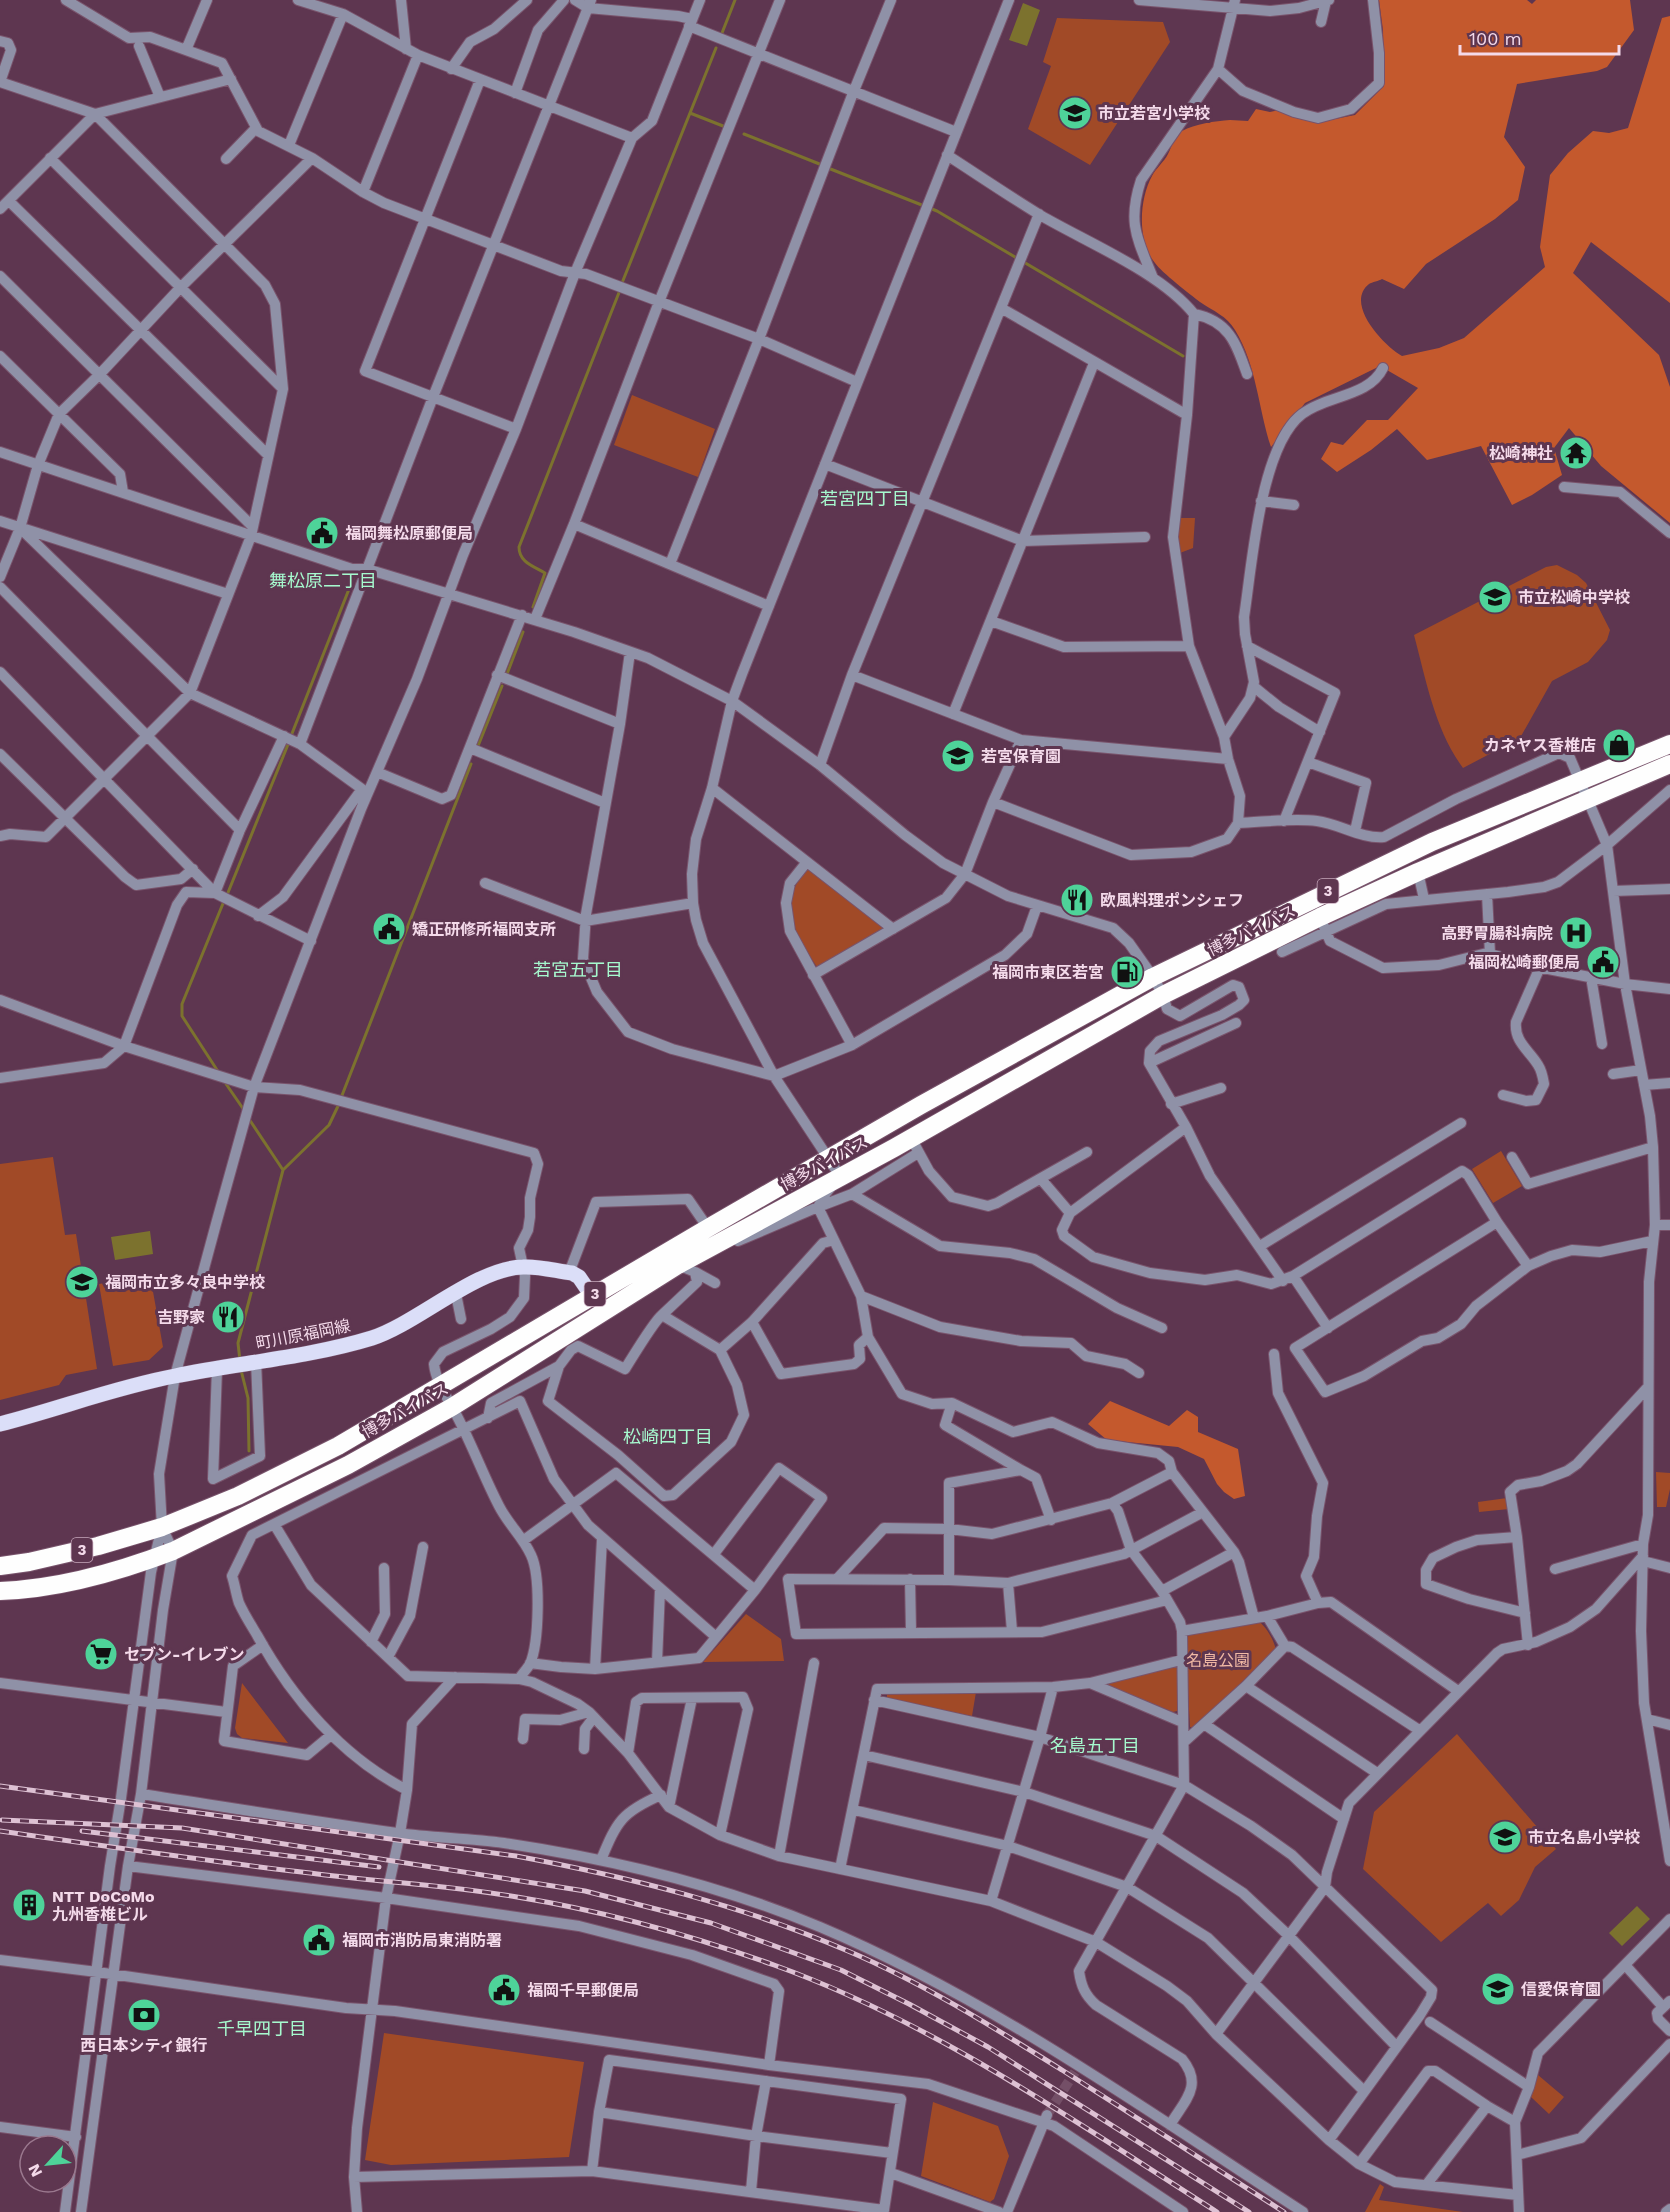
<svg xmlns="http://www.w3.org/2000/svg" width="1670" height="2212" viewBox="0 0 1670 2212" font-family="'Work Sans','Noto Sans JP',sans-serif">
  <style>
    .green { fill: #a14a27 }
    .forest { fill: #c4592d }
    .water { fill: #7c722e }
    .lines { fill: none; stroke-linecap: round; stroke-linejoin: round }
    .stream { stroke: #7c722e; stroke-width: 3 }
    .minor-tunnel { stroke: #744f67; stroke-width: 10; stroke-dasharray: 10 5; stroke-linecap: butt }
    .minor-casing { stroke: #79546c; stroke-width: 12 }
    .major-casing { stroke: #79546c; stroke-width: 16 }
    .highway-casing { stroke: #79546c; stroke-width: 20 }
    .minor { stroke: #8f91a7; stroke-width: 10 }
    .major { stroke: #dbdef8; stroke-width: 15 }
    .highway { stroke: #fefefe; stroke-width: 18 }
    .rail-casing { stroke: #ddc1d3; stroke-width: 5 }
    .rail { stroke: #5e3650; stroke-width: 3; stroke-dasharray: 9; stroke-linecap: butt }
    .labels { text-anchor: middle; stroke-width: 6; stroke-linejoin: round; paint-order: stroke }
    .shield { fill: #5e3650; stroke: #c7a9bc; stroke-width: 1.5 }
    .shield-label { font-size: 15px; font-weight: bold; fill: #f4daea }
    .poi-label { font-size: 16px; font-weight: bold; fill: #f4daea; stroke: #5e3650; text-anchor: start }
    .street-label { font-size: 16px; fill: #f4daea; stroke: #5e3650 }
    .park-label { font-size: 16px; fill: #f1b9a4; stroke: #5e3650 }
    .neighbourhood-label { font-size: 18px; fill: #a6f9ce; stroke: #5e3650 }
  </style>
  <rect width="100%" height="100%" fill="#5e3650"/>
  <path class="green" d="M1057,18l106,4 7,20 -80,123 -62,-36 23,-63 -8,-4z
    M632,395l83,34 -17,48 -84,-32z
    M1180,518h15l-2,30 -13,5 -3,-19z
    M1557,565l20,10 9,8 24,47 -3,10 -19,22 -36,19 -32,57 -57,30c-28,-38 -37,-88 -49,-133l132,-68z
    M809,869l73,57v5l-65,36c-16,-25 -37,-53 -20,-84 3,-6 5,-11 12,-14z
    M1501,1151l21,35 -29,17 -21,-34z
    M53,1157l12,78 11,-1 21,135 -31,6 -7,10 -59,15v-236z
    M150,1275l13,72 -14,13 -36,6 -14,-82z
    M1656,1472l14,1v16l-4,18h-9z
    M1507,1498l2,11 -30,3 -1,-10z
    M746,1614l35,25 3,22 -81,1z
    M1257,1620c9,6 17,20 19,30l-75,71 -8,7 -3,-1 -5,-86 4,-6 6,-3z
    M1171,1665l6,3v43l-4,1 -71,-29z
    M242,1683l46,60 -46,-5 -5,-4 -2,-6z
    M887,1692h89l-4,24 -85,-17z
    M1457,1734l99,115 -21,18 -16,33 -18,16 -13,-13 -47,39 -78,-73 11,-57z
    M384,2033l200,29 -15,95 -178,8 -26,-5z
    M1538,2075l26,22 -15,17 -18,-17z
    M933,2102l65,24 11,30 -15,43 -4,3 -69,-26z
    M1380,2184l4,3 -5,13 84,12h-98z"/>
  <path class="forest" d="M1379,0h148l5,4 4,-4h94l4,30 -27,37 -10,4 -80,13 -13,53 21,30 -7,33 -23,19 -69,45 -22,25 -22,-10c-3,2 -10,3 -13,5 -25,20 15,62 33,72l37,-8 25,-10 81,-71 -5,-20 10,-72 18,-22 25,-22 16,2 19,-5 34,-110 8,-2v287l-79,-61 -18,31 86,82 11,32v136l-69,-57 -32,-38 -15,20 8,27 -30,20 -20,10 -31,-59 -54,14 -30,-31 -26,21 -34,22 -16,-13 10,-17 12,3 24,-25h21l30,-32 -38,-22 -75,37 -34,44c-13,-39 -14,-81 -36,-117 -8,-14 -22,-19 -35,-28 -9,-7 -39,-30 -45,-39 -18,-22 -16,-63 -3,-87 4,-8 12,-14 16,-22 4,-8 6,-18 14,-23 13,-7 33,-10 48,-11 6,0 12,1 18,1l8,-12 14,3 9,-2 41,12 35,-7 29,-29 -1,-56z
    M1110,1401l59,25 18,-16 11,7v15l40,17 7,47 -11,3 -10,-7 -7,-8 -13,-25 -26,-12 -71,-7 -19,-16z"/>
  <path class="water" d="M1023,3l17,7 -13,36 -18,-6z
    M150,1231l3,23 -38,6 -4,-23z
    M1637,1906l13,13 -28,27 -13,-13z"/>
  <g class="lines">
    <path class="stream" d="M722,33l13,-33
      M690,113l33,13
      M744,134l78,31
      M828,168l109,43 246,145
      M622,283l94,-235
      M533,607l12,-34c-12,-7 -26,-11 -26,-26l101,-257
      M507,674l16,-42
      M291,736l62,-157
      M478,746l24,-60
      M227,895l62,-153
      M219,1073l-37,-57v-12l42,-103
      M224,1081l20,29
      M341,1098l130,-334
      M249,1119l34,51
      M240,1361l-2,-18 45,-173 46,-45 10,-21
      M241,1370l7,28 1,53"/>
    <path class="minor-tunnel" d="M1047,2115l28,-43"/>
    <g class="minor-casing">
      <path id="minor" d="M66,0l63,38 21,-1 72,26 36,68 54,27 51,34 21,11 177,68 25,3 173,65 98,43
        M298,0l45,14 75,41 214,83
        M401,0l5,49
        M575,0l13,8 90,8 14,3
        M1009,0l-267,674 -10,27 -20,87 -16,51 -4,35 1,29 3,17 7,23 71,133 66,100 -14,17 -8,14 43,89 7,41 34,57 30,10 20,-1 61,29 39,-10 46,21 60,10 11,8 3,11 62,80 5,10 15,56
        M1139,0l131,11 29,-3 30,-8
        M1321,22l5,-21
        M689,26l267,106
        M0,41l8,2 3,7 -11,32
        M139,46l21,51
        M186,50l21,-50
        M451,69l19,-27 24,-13 33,-29
        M1218,69l25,22 51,21 24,6 33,-9 28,-26v-30l-6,-53
        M480,80l-115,291 151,58
        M0,82l95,32 170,171 10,19 8,85 -32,147 -61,157 -144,144 -36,-3 -10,2
        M515,93l23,-63 26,-30
        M289,145l54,-131
        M947,155c31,20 62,41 93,60 48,28 120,57 154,99l-7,101 -14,122 16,109 35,91 4,22 12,37 -2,27 -11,16 -36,13 -60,3 -138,-53
        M50,158l233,231
        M226,159l30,-31
        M363,192l55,-137
        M9,201l259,254
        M0,209l95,-95 136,-35
        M0,276l252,250
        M1153,278c-16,-40 -26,-55 -12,-98l77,-111 17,-69
        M1001,308l186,107
        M1194,314c35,7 42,29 53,60
        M0,356l120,118 3,18
        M0,452l352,117h15l207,63 74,26 84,43 88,64 85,70 38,28 65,33 105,32 16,15 24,34 10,18 4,14 13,7 53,-31 6,2 5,13 -5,5 -17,10 -63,26 -9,10 -1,12 37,64 24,49 73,105
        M825,464l198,77 122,-4
        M1564,487l56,5 50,41
        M1261,501l33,4
        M0,521l228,73
        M574,524l195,82
        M20,528l170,165 110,51 62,45 5,6
        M670,564l89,-225 94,-246 38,-93
        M0,577l20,-49 18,-63 21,-51 40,-39 81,-87 132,-130
        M0,587l240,243
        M535,619l39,-95 85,-222 121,-302
        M991,621l73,26 125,-1
        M1247,646l88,47 -51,128
        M630,652l-10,72 -34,190 -3,45 14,33 31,40 44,17 102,27 78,-31 153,-90 22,-21 10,-28
        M0,672l215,221 96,48
        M497,675l123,49
        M852,675l169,65 207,19
        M1253,686l26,21 41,25
        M953,714l141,-351
        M1224,737l26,-39 4,-16 -9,-48 -1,-17c8,-51 16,-171 58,-203 25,-19 67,-17 81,-46
        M300,744l133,-347 158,-397
        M470,748l135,55
        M0,754l125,123 11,8 45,-6 12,-10
        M1308,762l58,21 -11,48
        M820,765l32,-90 187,-461
        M377,772l65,27 9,-4 71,-180
        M712,788l181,141
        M1238,823c26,-1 54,-5 79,-2 23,3 44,18 67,16l72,-38 103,-46 11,5 37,87 18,139 25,132 3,31 2,78 -6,57 -1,233 -5,29 -2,87 3,72 26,158
        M806,863l-16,20 -4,20 4,28 62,114
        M1418,872l6,27
        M485,883l100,38 108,-18
        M1613,891l57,-2
        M215,893l25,-63 44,-94
        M1487,894l3,60
        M258,916l25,-19 79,-108
        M1320,917l10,24 53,27 56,-3 48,-12 46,13 92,18 45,5
        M1282,952l104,-48 122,-12 36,-5 14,-5 49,-37 63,-55
        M813,975l133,-77 19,-24 28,-72 28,-62
        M1591,977l11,67
        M0,1000l124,46 130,41 46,3 234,63 4,11 -8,34v19l-2,13 -9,18 6,28 -1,22 -14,19 -19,12 -48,23 -9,12c2,20 16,37 24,54 15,29 26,59 41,88 9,18 24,31 32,49 10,21 8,88 -1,109 -3,5 -8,10 -11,15
        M1149,1063l87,-40
        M1613,1074l28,-4
        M0,1078l104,-15 20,-17 53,-141 9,-13 29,1
        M1644,1085l26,-2
        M1503,1095l23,6 10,-1 8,-16c-1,-6 -2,-13 -6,-19 -9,-15 -24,-23 -22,-43l24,-55
        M1171,1104l50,-16
        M911,1138l18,33 23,26 36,9 9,-3 90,-51
        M1512,1157l16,27 125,-37
        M1041,1179l29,34 116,-86
        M852,1194l88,52 70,7 24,6 83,49 45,20
        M1070,1213l-8,17 2,6 29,21 57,16 55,7 32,-5 34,9 22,-8 169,-105 6,4 29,47 31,44
        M1497,1222l-202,126 30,44 39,-16 58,-35 16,-3 23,-14 15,-18 52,-40 23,-10 21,-6 28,2 52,-11
        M1655,1225h15
        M738,1241l80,-34 34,-13 66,-41
        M1260,1246l201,-123
        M695,1272l20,11
        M569,1273l27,-71 92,-3 20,29
        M1293,1276l35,52
        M456,1294l5,25
        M861,1296l79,31 81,14 50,2 15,13 39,8 14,9
        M662,1315l35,-33 -2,-10 -17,-7
        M752,1322l29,52 73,-10 6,-5 -1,-14 9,-8
        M720,1350l32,-28 71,-79 11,-3
        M1274,1354l4,39 45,90 -6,33 -3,41 -8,19 12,27
        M217,1369l-4,110 47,-23 -4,-95
        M952,1403l-7,22 76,45
        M488,1418l3,-15 68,-37 12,-16 7,-4 47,23c7,-11 29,-48 37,-54l58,35 17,35 7,30 -13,27 -58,53 -9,1 -46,-41 -70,-54 11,-35
        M1112,1503l6,8 13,39 31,41 18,31 2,9 2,154 -105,186c2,15 6,24 17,34l86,54c22,27 2,42 -12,66
        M274,1524l37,61 97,91 111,3 13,3 46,22 11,8 39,41 41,54 51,28 59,21 212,45 105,41 71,44 20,15 29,33 113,106 30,24 36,18 123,13
        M1517,1537l-40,3 -21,7 -23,11 -7,12v14l43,15 56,14
        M524,1540l92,-67 139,117
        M1643,1561l27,7
        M1555,1569l88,-25
        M837,1579l47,-51 65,1 43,5 120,-31 60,-31
        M910,1579l1,53
        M949,1580v-97l72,-13 15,8 15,42
        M1008,1583l4,48
        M1162,1591l72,-39
        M1167,1600l-125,32 -246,2 -8,-55 161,1 59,3 116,-29 79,-42
        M1182,1631l85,-15 51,-13 13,-1 127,89
        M371,1642l14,-28 -1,-46
        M263,1645l-30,21 -9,75 83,14 24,-20
        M1528,1645l-11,-108 -7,-45 8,-7 23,-4 26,-10 10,-7 71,-77
        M1285,1646l7,1 127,83
        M388,1657l22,-41 13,-69
        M657,1662l3,-73
        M530,1663l31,4 34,2 104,-11 56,-68 67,-92 -43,-30 -65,86
        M595,1669l7,-130
        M0,1683l226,29
        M1090,1683l92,39
        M1246,1686l131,87
        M874,1700l166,37 144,48 67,41 41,29 140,135 -1,7 -11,18 -91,125
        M1647,1719l23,6
        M1204,1724l140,95
        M523,1739l2,-20 35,1 29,-8
        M1184,1742l62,-56 39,-40 -18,-30
        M584,1749l1,-20 9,-12
        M628,1753l8,-51 6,-4 101,-1 5,12 -28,126
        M864,1755l160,37 132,44 87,57 45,42 108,111
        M407,1790c-65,-33 -115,-92 -150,-155 -6,-10 -13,-21 -18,-32 -3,-9 -4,-18 -7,-27l20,-41 268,-134 34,78 34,46 128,112
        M141,1794c85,13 171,27 256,39 35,5 71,5 107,10 107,16 216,42 316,84 173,73 327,184 483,285
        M669,1807l23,-109
        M854,1810l154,36 119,41 81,51 156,153
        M779,1856l35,-193
        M601,1860c16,-39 21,-48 60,-65
        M128,1866l258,32 193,28 113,29 82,29 5,7 -10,74
        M840,1869l37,-180 176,-2 37,-4 91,-23
        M991,1901l49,-164 13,-50
        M0,1960l97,12 249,36 49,3 374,54 159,19 126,42 129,86
        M1626,1966l37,41
        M1670,2001l-13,12 1,6 12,12
        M1430,2022l99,65
        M1216,2034l109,-147 2,-15 22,-69 148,-150 6,-4 33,-7 34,-15 26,-18 47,-53
        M599,2112l157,24 136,17
        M0,2127l76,10
        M1517,2155l64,-17 89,-94
        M1359,2164l69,-93h7l52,35 28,16
        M891,2173l108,39
        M354,2177l238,-6 292,39 17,-111 -292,-39 -10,52 -7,59
        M1427,2184l60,-78
        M751,2191l5,-55 10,-55
        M65,2212l45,-346 11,-68 30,-226 11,-45
        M81,2212l47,-346 13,-72 22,-184 10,-59 -11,-24 -3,-53 16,-98 41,-152 38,-137 107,-278 56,-130 46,-124 53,-126 59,-156 57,-135 20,-17 48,-121
        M357,2212l-3,-35 3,-49 29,-230 14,-65 7,-43 5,-66 43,-47
        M1007,2212l40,-97
        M1519,2212l-4,-90 14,-35 9,-34 132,-134
        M1666,2212l4,-3"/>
    </g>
    <g class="major-casing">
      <path id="major" d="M0,1424c59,-15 116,-37 175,-48 64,-13 135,-19 197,-38 46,-15 104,-70 151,-71 16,-1 33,4 49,6l7,4 13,19"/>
    </g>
    <g class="highway-casing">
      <path id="highway" d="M0,1566l29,-4 69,-16 64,-19 76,-31 100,-50 370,-218 213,-123 232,-128 279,-135 238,-98
        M0,1591c59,-2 118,-19 173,-40l175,-86 104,-58 226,-142 216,-117 269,-153 157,-78 98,-45 252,-108"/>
    </g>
    <use href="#minor" class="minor"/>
    <use href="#major" class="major"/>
    <use href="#highway" class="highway"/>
    <g class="rail-casing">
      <path id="rail" d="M0,1786l516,70c113,21 225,49 332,95 75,32 145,76 214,119 74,47 148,94 222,142
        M2,1820l180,8 403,63 126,32 130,47 68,34 79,43 261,165
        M0,1831c103,15 206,30 310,42 68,9 138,12 207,24 88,14 173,38 257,68 161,58 300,156 443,247
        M82,1831l297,36"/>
    </g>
    <use href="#rail" class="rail"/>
  </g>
  <defs>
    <g id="school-disc" transform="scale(1.725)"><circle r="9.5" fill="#4ed399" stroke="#5e3650"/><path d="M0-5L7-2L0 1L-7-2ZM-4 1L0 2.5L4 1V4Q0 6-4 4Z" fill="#111"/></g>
    <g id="temple-disc" transform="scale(1.725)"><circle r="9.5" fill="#4ed399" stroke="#5e3650"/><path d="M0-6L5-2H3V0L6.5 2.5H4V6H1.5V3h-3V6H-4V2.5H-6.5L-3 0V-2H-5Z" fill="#111"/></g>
    <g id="civic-disc" transform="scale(1.725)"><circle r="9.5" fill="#4ed399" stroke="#5e3650"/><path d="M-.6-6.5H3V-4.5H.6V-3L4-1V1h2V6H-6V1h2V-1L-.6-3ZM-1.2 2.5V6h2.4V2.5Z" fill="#111"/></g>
    <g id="shop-disc" transform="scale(1.725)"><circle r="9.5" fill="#4ed399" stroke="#5e3650"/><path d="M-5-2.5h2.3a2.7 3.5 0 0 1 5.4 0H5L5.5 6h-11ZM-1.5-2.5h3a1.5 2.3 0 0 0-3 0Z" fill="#111"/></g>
    <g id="restaurant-disc" transform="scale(1.725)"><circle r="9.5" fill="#4ed399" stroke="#5e3650"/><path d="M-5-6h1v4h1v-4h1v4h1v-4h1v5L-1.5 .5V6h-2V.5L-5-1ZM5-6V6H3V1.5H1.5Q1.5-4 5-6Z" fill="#111"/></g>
    <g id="hospital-disc" transform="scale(1.725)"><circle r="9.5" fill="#4ed399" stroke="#5e3650"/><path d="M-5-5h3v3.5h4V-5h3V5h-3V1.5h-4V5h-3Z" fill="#111"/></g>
    <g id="fuel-disc" transform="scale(1.725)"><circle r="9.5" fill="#4ed399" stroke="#5e3650"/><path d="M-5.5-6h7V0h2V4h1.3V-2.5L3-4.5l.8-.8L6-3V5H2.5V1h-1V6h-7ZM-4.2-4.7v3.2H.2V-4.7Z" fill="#111"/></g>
    <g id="supermarket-disc" transform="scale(1.725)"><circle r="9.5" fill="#4ed399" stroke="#5e3650"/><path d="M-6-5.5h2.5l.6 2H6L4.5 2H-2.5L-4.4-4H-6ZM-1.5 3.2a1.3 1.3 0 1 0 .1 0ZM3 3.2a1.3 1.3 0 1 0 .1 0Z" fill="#111"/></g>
    <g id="building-disc" transform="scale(1.725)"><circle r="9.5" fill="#4ed399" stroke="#5e3650"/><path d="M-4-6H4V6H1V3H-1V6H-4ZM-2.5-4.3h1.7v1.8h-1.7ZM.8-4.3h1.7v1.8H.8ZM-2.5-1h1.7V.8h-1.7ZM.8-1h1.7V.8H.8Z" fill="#111"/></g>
    <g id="bank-disc" transform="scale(1.725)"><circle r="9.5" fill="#4ed399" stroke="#5e3650"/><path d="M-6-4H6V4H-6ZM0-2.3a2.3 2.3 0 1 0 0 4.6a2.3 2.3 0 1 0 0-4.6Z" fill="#111"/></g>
  </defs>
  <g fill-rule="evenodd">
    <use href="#school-disc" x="1075" y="113"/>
    <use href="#temple-disc" x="1576" y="453"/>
    <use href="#civic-disc" x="322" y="533"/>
    <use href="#school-disc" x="1495" y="597"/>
    <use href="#shop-disc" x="1619" y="745"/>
    <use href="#school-disc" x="958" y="756"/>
    <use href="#restaurant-disc" x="1077" y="900"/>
    <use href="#civic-disc" x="389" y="929"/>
    <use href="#hospital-disc" x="1576" y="933"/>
    <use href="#civic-disc" x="1603" y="962"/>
    <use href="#fuel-disc" x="1127" y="972"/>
    <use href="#school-disc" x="82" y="1282"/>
    <use href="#restaurant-disc" x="228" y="1317"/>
    <use href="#supermarket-disc" x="101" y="1654"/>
    <use href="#school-disc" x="1505" y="1837"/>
    <use href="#building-disc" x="29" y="1905"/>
    <use href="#civic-disc" x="319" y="1940"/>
    <use href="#school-disc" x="1498" y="1989"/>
    <use href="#civic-disc" x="504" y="1990"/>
    <use href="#bank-disc" x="144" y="2015"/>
  </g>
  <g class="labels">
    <g class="shield">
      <rect x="1317.5" y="879" width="21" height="24" rx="4.5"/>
      <rect x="584.5" y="1282" width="21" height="24" rx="4.5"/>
      <rect x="71.5" y="1538" width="21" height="24" rx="4.5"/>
    </g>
    <g class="shield-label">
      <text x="1328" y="896">3</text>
      <text x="595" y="1299">3</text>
      <text x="82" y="1555">3</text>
    </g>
    <g class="poi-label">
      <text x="1098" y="119">市立若宮小学校</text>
      <text x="1553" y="459" text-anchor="end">松崎神社</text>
      <text x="345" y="539">福岡舞松原郵便局</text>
      <text x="1518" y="603">市立松崎中学校</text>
      <text x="1596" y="751" text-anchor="end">カネヤス香椎店</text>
      <text x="981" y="762">若宮保育園</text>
      <text x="1100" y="906">欧風料理ポンシェフ</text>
      <text x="412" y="935">矯正研修所福岡支所</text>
      <text x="1553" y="939" text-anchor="end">高野胃腸科病院</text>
      <text x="1580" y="968" text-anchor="end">福岡松崎郵便局</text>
      <text x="1104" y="978" text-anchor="end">福岡市東区若宮</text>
      <text x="105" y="1288">福岡市立多々良中学校</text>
      <text x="205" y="1323" text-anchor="end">吉野家</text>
      <text x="124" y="1660">セブン-イレブン</text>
      <text x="1528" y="1843">市立名島小学校</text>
      <text x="52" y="1902">NTT DoCoMo<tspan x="52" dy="18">九州香椎ビル</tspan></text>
      <text x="342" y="1946">福岡市消防局東消防署</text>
      <text x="1521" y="1995">信愛保育園</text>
      <text x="527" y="1996">福岡千早郵便局</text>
      <text x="144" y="2051" text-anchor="middle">西日本シティ銀行</text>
    </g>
    <g class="street-label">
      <text transform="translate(1251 930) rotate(-26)" y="6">博多バイパス</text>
      <text transform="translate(824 1163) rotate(-28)" y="6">博多バイパス</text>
      <text transform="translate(303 1334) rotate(-11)" y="6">町川原福岡線</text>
      <text transform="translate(405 1410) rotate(-29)" y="6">博多バイパス</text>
    </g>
    <g class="park-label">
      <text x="1218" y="1666">名島公園</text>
    </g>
    <g class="neighbourhood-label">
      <text x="865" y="505">若宮四丁目</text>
      <text x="323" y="587">舞松原二丁目</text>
      <text x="578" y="976">若宮五丁目</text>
      <text x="668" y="1443">松崎四丁目</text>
      <text x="1095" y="1752">名島五丁目</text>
      <text x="262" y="2035">千早四丁目</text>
    </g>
  </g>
  <g transform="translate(48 2164) rotate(243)"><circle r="28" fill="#5e3650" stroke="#9a788e" stroke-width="1.5"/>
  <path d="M0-4.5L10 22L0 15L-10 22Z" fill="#4ed399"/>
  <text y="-9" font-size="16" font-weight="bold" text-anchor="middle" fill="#f4daea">N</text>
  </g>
  <path d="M1460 45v9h159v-9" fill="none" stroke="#f4daea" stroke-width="3"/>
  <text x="1469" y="45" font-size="18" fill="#f4daea" stroke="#5e3650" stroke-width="4.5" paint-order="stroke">100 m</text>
</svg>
